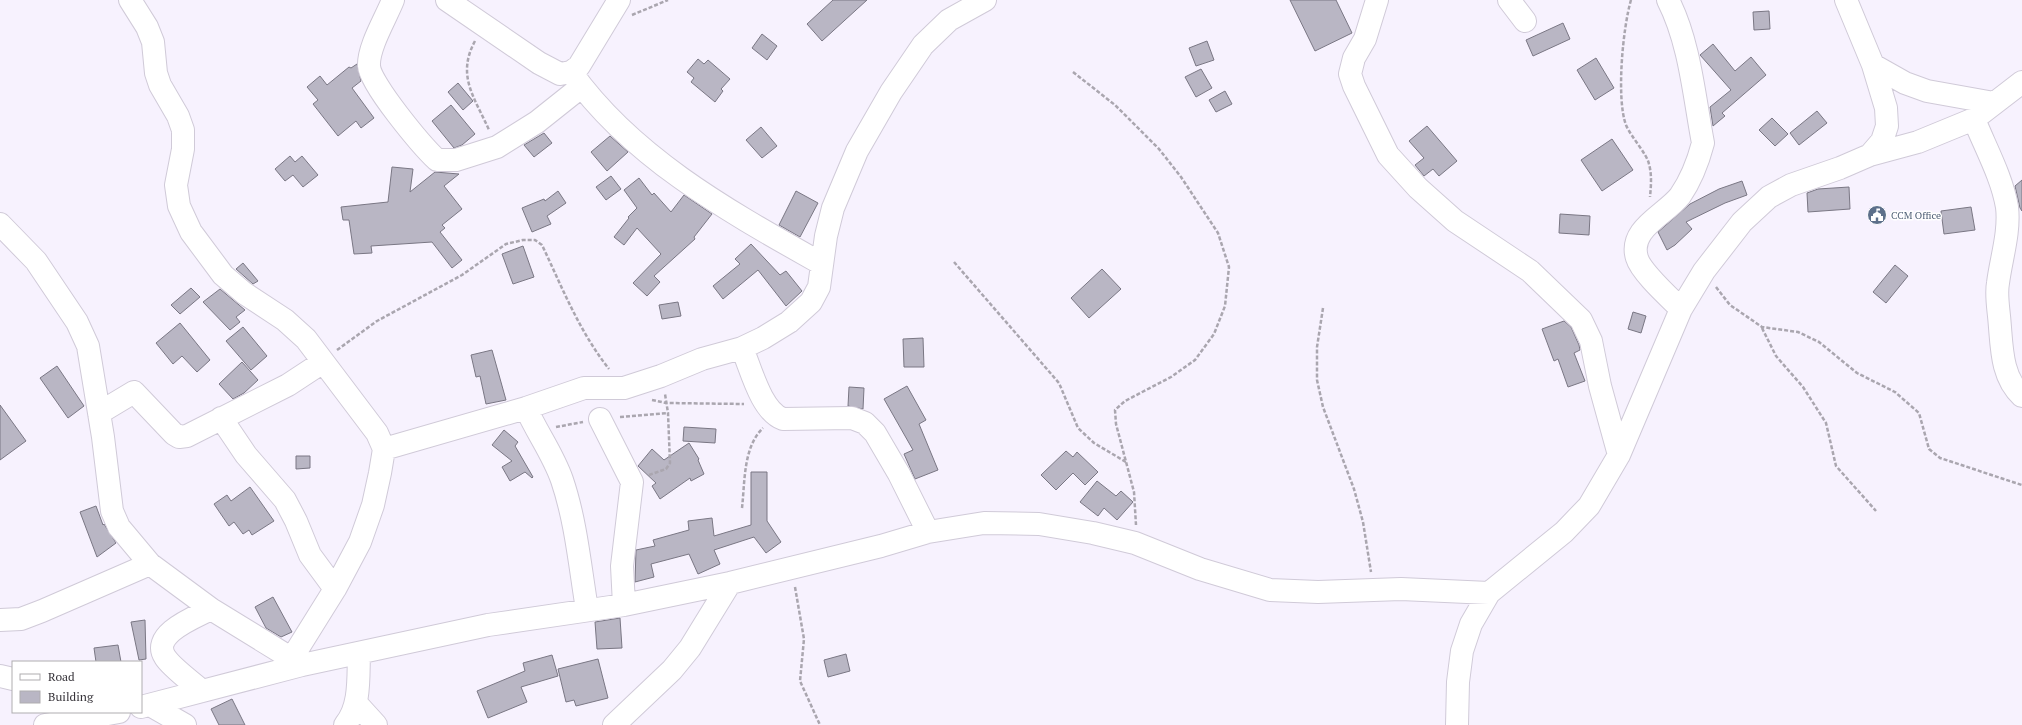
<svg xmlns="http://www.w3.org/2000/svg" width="2022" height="725" viewBox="0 0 2022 725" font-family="'PT Serif',serif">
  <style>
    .building { fill: #b9b6c4; stroke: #7a7784 }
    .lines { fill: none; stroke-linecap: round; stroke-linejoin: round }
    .minor-casing { stroke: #d0cad8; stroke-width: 24 }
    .path { stroke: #aaa6af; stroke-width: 2.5; stroke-dasharray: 4 2; stroke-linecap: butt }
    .minor { stroke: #fff; stroke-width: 22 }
    .labels { text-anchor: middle; stroke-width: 3; stroke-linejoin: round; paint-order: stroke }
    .service-label { font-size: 10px; fill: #4e5e75; stroke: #fff; text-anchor: start }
  </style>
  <rect width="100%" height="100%" fill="#f7f2fe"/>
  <path class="building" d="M833,0h34l-45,41 -15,-17z
    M1290,0h46l16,33 -37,18z
    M1769,11l1,18 -16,1 -1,-18z
    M1563,23l7,16 -37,17 -7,-16z
    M762,34l15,12 -10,14 -15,-12z
    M1207,41l7,19 -18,6 -7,-18z
    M1713,44l22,27 16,-14 15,18 -44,38 3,3 -12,10 -3,-19 21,-17 -31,-35z
    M1596,58l18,30 -19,12 -18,-30z
    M698,59l6,5 4,-4 22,19 -9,10 2,2 -8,11 -24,-20 3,-4 -7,-6z
    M357,64l4,17 -9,7 22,30 -13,10 -5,-7 -18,15 -25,-32 5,-4 -11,-13 13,-11 7,9 22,-18 2,1z
    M1201,69l11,19 -16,9 -11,-20z
    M458,83l15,18 -10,9 -15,-18z
    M1225,91l7,13 -16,8 -7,-12z
    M451,105l24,29 -13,11 -8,3 -22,-27z
    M1817,111l10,12 -28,22 -9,-12z
    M1772,118l16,16 -13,12 -16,-16z
    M1427,126l30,35 -18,15 -6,-7 -9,7 -9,-11 9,-7 -15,-17z
    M761,127l16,19 -15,12 -16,-18z
    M544,133l8,10 -18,14 -10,-12z
    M610,136l18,16 -21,19 -16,-19z
    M1612,139l21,31 -31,21 -21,-31z
    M290,156l5,6 7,-6 16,19 -15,12 -10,-12 -8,6 -10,-12z
    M392,167l21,2 -3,23 25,-20 24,2 -15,12 18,23 -20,16 3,3 -5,4 22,28 -10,8 -20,-26 -61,4 1,7 -18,1 -5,-34h-6l-2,-13 47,-5z
    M611,176l10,13 -15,11 -10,-13z
    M639,178l13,17 2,-2 17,19 13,-17 28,19 -18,23 1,2 -41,37 6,6 -13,14 -14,-13 28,-29 -24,-26 -13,17 -10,-8 15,-19 -1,-1 9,-9 -13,-18z
    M2022,180v31l-2,-3 -5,-22z
    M1742,181l5,14 -22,8 -39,19 6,7 -17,16 -8,5 -9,-18 32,-28 29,-15z
    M1849,187l1,22 -42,3 -1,-19 11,-4z
    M558,191l8,12 -19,13 4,8 -19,8 -10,-24 22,-9 1,2z
    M796,191l22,12 -18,34 -21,-12z
    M1971,207l4,23 -31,4 -3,-23z
    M1560,214l30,2 -1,19 -30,-2z
    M751,244l29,31 6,-4 16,20 -16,15 -28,-36 -35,29 -10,-13 27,-22 -5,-5z
    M523,246l11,31 -21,7 -11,-30z
    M243,263l15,18 -5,3 -17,-15z
    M1895,265l13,11 -22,27 -13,-11z
    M1102,269l19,20 -32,29 -18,-20z
    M191,288l9,9 -20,17 -9,-9z
    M220,289l25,21 -9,7 4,5 -10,8 -27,-28z
    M678,302l3,14 -19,3 -3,-14z
    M1633,312l13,4 -5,17 -13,-4z
    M1564,321l7,6 8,18 1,5 -6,3 11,28 -17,6 -10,-28 -4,2 -12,-32z
    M180,323l30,37 -13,12 -15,-16 -9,8 -17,-21z
    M243,327l24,29 -16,14 -25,-29z
    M923,338l1,29h-20l-1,-28z
    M492,350l14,50 -20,4 -6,-28 -4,1 -5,-22z
    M242,362l16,18 -14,13 -11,6 -14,-15z
    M57,366l27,40 -16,12 -28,-40z
    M907,386l19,34 -7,4 19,46 -23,9 -11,-25 9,-4 -29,-51z
    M849,387l15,1 -1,21 -15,-3z
    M0,405l26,36 -26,19z
    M684,427l32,2 -1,14 -32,-2z
    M504,430l14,12 -3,4 18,31 -1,1 -7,-6 -15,9 -8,-14 10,-6 -20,-16z
    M689,443l10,16 -1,1 6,14 -13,7 -1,-3 -30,21 -8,-13 4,-3 -18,-17 14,-17 12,11z
    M1066,451l7,6 4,-5 21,20 -13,13 -12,-12 -17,17 -15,-15z
    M296,456h14v12l-14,1z
    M751,472h16v49l14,21 -15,11 -12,-16 -40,13 6,14 -22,10 -9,-20 -38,10 3,13 -19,5 1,-32 19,-4 -2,-6 36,-10 -1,-9 24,-3 2,18 37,-11z
    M1097,481l19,15 5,-5 12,11 -16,18 -13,-12 -6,8 -18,-14z
    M250,487l24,34 -22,14 -3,-5 -6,4 -9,-12 -5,4 -15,-22 13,-9 4,6z
    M96,506l7,19 1,-1 12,19 -19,14 -17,-45z
    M273,597l19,35 -11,5 -15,-9 -11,-21z
    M620,618l2,30 -25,1 -2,-27z
    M145,620l1,39 -7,1 -8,-38z
    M118,645l3,17h-25l-2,-14z
    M846,654l4,17 -22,6 -4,-17z
    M552,655l6,21 -37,11 6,15 -39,16 -11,-27 48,-20 -2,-8z
    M598,659l10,39 -32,8 -2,-6 -8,2 -8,-33z
    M232,699l13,26h-26l-8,-16z"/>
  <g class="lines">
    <g class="minor-casing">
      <path id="minor" d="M130,0l17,27 6,15 3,31 4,12 18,31 5,14v19l-7,36 3,21 12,26 32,43 21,18 41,27 21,19 71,94 7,16 -4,24 -7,32 -13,37 -25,47 -43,69
        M393,0c-7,18 -25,47 -24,66 1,18 53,80 68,94h19l41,-13 40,-25 44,-35
        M447,0l92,63 21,11 11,-2 8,-6 40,-66
        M1377,0l-12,39 -11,19 -4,16 4,12 34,69 30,33 37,33 75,50 51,49 10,21 9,45 19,69
        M1509,0l16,21
        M1668,0c22,43 26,96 35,143 -5,19 -12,37 -23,53 -15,19 -52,33 -43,62 4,14 33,40 44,51
        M1873,65l32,18 22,8 67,12
        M571,72c62,87 159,140 251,192
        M1974,119c11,28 28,58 33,88 3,25 -6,52 -9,76 -2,10 0,23 1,33 3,28 1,60 23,80
        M1870,155l48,-13 56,-23 48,-37
        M0,224l36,37 41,61 11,24 15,91 9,74 7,16 31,37 61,45 91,56
        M742,348c9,21 19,63 41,71l69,-1 13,5 10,10 24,41 29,58
        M526,408c11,25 27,46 36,72 14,41 18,87 25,129
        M99,413l35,-21 40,42 5,3 8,-1 101,-51 35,-23
        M221,418l25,37 39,45 11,21 14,34 25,34
        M600,419l32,63 -10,84 2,39
        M384,449l142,-41 58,-20h40l37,-12 41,-17 40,-11 21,-10 26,-16 22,-20 8,-15 7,-51 7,-28 24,-57 34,-59 32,-47 26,-25 36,-20
        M0,620l21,-1 21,-8 108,-47
        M0,676l13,3
        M202,691c-9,-8 -31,-24 -37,-34 -15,-23 31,-40 46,-48
        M356,703l20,22
        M150,705l35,20
        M141,707l161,-42 186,-40 136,-20 106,-22 151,-37 47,-14 56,-9 55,1 54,9 42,10 65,26 70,21 48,2 83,-3 88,4
        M45,725l74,-13
        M345,725c16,-19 13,-49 14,-72
        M614,725l58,-55 18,-22 40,-65
        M1457,725l1,-43 4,-31 9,-27 18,-31 75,-61 25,-26 30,-51 62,-146 23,-38 38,-49 27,-25 22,-12 49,-17 30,-13 12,-14 5,-15 -1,-18 -13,-43 -27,-65"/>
    </g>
    <path class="path" d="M1631,0c-8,27 -15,98 -5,125 5,12 21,29 23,39 3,11 2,22 1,33
      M632,15l36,-15
      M475,41c-19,35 0,57 14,89
      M1073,72l42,33 44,44 22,28 37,56 11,34 -4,39 -11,28 -19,26 -24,17 -46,24 -10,9 1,14 18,68 2,33
      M954,262l105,121 19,45 16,15 32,19
      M1716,287l14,18 32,22 36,5 21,10 38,31 38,19 24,21 10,36 11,9 82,27
      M1323,308l-6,39v33l6,27 31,82 9,33 8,50
      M1762,328l14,28 27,31 23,36 10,43 40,45
      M337,350l40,-29 85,-46 44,-31 17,-4h12l7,5c20,42 37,86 67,124
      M652,400l14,3 78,1
      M620,417l48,-4
      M556,427l27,-5
      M649,475l17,-6 4,-6 -2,-50 -3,-19
      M742,508c3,-26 1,-61 21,-80
      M795,587l9,52 -4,42 20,44"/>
    <use href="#minor" class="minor"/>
  </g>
  <defs>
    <g id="civic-disc" transform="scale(1)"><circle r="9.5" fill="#5c6f8a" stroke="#fff"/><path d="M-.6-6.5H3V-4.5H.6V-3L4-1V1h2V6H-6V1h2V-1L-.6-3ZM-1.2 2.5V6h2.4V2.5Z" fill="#fff"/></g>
  </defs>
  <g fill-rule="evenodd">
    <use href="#civic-disc" x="1877" y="215"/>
  </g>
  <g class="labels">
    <g class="service-label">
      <text x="1891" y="219">CCM Office</text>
    </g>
  </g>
  <rect x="12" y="661" width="130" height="52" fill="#ffffff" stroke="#afadb0"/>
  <rect x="20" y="674" width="20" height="6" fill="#ffffff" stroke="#afadb0"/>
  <text x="48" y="681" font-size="12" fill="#363339">Road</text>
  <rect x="20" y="691" width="20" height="12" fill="#b9b6c4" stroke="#afadb0"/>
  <text x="48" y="701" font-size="12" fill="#363339">Building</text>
</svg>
